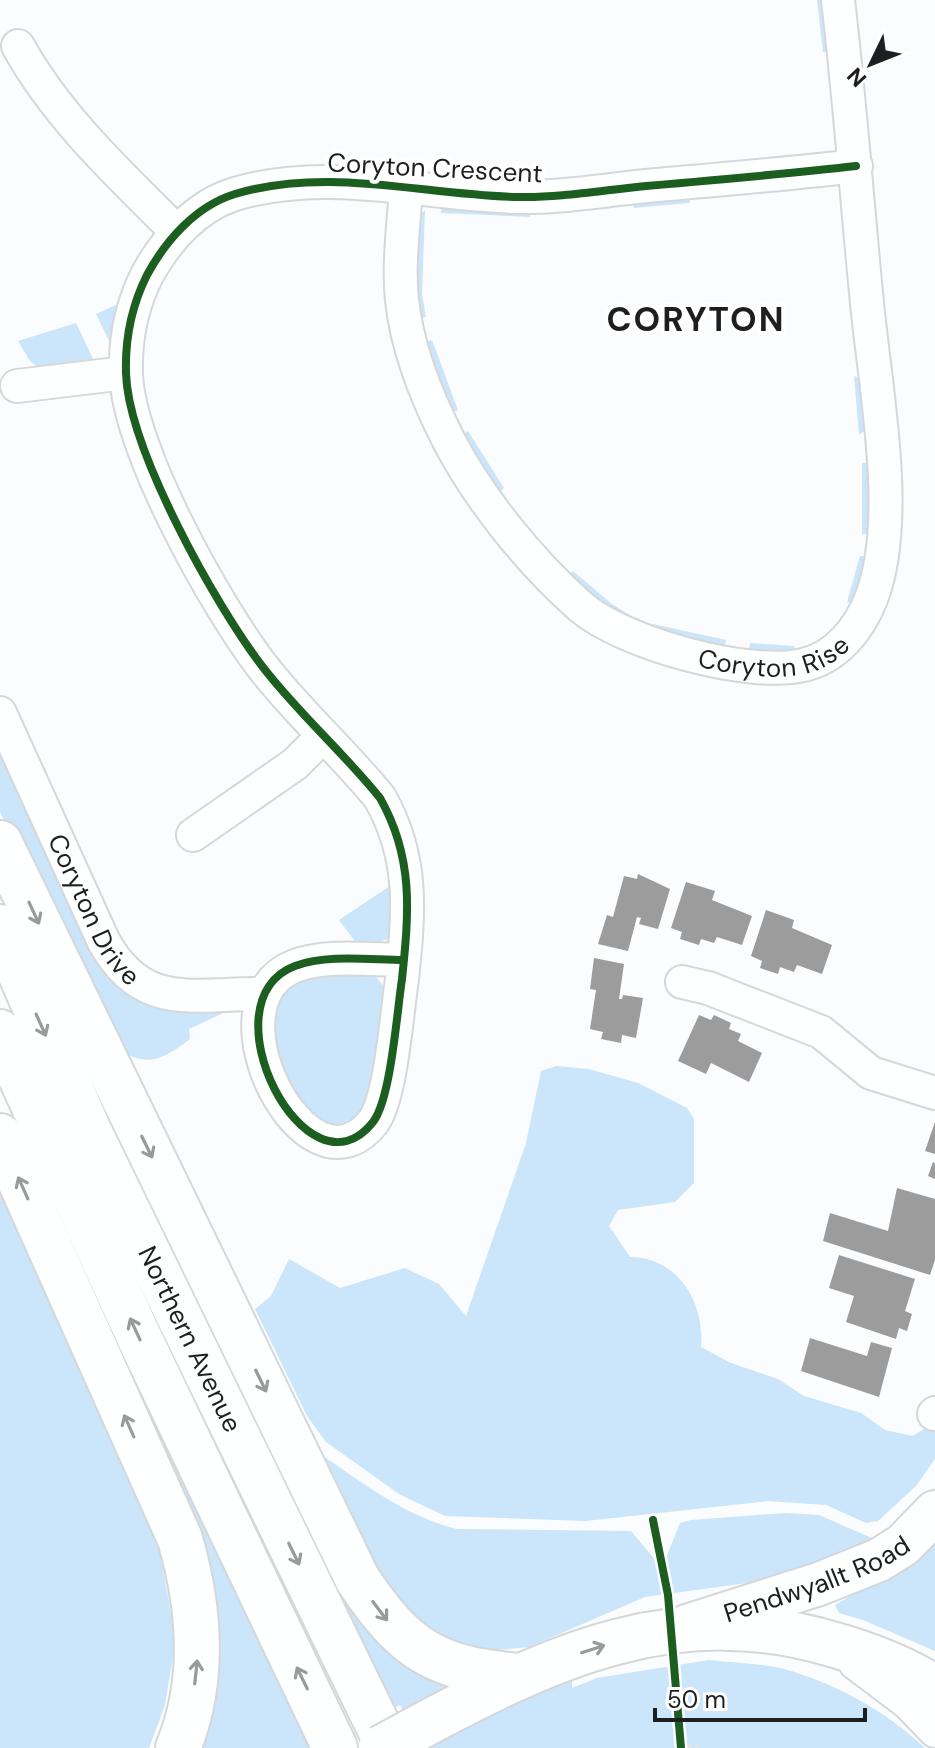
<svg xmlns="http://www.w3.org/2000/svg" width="935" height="1748" viewBox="0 0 935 1748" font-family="'DM Sans',sans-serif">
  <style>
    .green { fill: #cbe5fb }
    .building { fill: #9c9c9d }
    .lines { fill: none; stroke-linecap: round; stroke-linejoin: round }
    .minor-casing { stroke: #d5d7d9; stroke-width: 36 }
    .major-casing { stroke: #d5d7d9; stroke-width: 46 }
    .highway-casing { stroke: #d5d7d9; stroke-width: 48 }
    .path { stroke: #e4e4e4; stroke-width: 5; stroke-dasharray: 4 4; stroke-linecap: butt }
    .minor { stroke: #feffff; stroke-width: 32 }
    .major { stroke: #feffff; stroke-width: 42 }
    .highway { stroke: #feffff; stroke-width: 44 }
    .highway-bridge-casing { stroke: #d5d7d9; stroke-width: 48; stroke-linecap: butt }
    .highway-bridge { stroke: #feffff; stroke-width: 44 }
    .cycleway-casing { stroke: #fff; stroke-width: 13 }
    .cycleway { stroke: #1b5e20; stroke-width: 8 }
    .oneway { stroke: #999a9b }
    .labels { text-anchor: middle; stroke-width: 8; stroke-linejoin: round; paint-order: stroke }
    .street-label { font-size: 26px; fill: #1d1e20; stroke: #fff }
    .district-label { font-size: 34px; font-weight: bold; letter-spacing: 2px; fill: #1d1e20; stroke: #fff }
  </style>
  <rect width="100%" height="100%" fill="#fafcfe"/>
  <path class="green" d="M817,0h9l3,52h-6z
    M690,195v8l-56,5 -1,-7z
    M442,202l87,6 1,9 -89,-4z
    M425,210l-3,83 4,24 -8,1 -3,-1 3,-100z
    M120,303l-7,46 -17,-35z
    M76,323l20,42 -54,5 -12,-9 -12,-20z
    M432,340l26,70 -9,4 -24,-72z
    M854,376l9,4 5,48 -9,7z
    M468,431l36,57 -6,5 -36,-58z
    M870,462l1,72h-9v-71z
    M860,556h8l-12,50 -9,-4z
    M573,571l39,33 19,12 -4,6 -4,1 -55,-47z
    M653,624l73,16 -1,6 -74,-16z
    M750,643l44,3 2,9 -47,-5z
    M0,736l113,230 119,43 -43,20 1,10c-33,25 -46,29 -80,4l-110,-231z
    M396,882l-3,47 -5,10 -28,9 -21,-28z
    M373,973l16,20 -16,106 -15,25 -40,2 -38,-50 -9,-67 25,-33z
    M75,1061l15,3 273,563 7,-4 88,61 -52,31 -6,-10 -11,6z
    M556,1066l33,3 49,14 49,25 7,11v64l-19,19 -57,8 -9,16 21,31c48,0 75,46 71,90l30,16 47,16 26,17 57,17 24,17 28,6 22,-14v37l-19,27 -38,35 -12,2 -40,-18 -58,-4 -182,20 -141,-5 -46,-22 -73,-52 -19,-26 -52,-107 16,-13 18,-37 51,29 65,-20 34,16 27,32 60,-173 15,-72z
    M23,1126l294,622h-119l12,-62 -194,-559z
    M0,1158l52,135 106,249 18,97 -11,66 -16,43h-149z
    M317,1452c45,30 87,64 140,77l174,2 31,37 18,-45 11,-3 95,-7 33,2 55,24 -83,38 -146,20 -116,50 -40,4 -52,-12 -56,-52z
    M935,1533v118l-72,-31 -24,-7 -4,-8 37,-22z
    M709,1660c24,3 51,3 75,9 51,14 102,42 141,79h-502l149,-73v13l25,-10z"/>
  <path class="building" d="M638,874l32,15 -12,40 -19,-5 2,-6 -4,-1 -9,34 -30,-7 9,-29 6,2 11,-41 13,3z
    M686,882l29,9 -3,9 40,16 -10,29 -25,-8 -3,6 -13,-4 -2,6 -19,-6 2,-7 -11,-4z
    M766,910l28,10 -2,8 40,17 -10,29 -25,-9 -3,7 -14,-5 -2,7 -18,-6 2,-7 -11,-5z
    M594,958l30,6 -5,35h3l1,-4 20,3 -7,40 -14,-3 -1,8 -20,-4 2,-7 -13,-3 6,-39 -6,-1z
    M699,1015l12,5 3,-5 17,8 -2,6 12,5 -3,7 24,12 -13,29 -38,-19 -5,11 -28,-13z
    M935,1122v32l-10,-3z
    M933,1162l2,1v16l-7,-3z
    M897,1188l38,11v61l-5,15 -107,-34 7,-28 58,18z
    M839,1255l76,24 -10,32 7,3 -5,17 -8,-3 -3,11 -50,-17 8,-26 -25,-8z
    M810,1338l57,18 4,-14 21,6 -13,49 -78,-26z"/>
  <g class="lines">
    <g class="minor-casing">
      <g id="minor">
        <path d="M18,46c40,72 101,128 159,186"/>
        <path id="s1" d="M406,187c-2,37 -8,76 -4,113 5,48 25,98 47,141 31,59 81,121 132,166 42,36 167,71 222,58 33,-7 56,-36 68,-66 31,-79 4,-211 -4,-296 -10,-101 -17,-202 -29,-303"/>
        <path d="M17,386l108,-13"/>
        <path id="s2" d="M0,713l103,227c39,73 92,53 161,54"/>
        <path d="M193,835l102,-71 28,-28"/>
        <path d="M404,960c-33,0 -77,-6 -109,6 -93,35 12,240 78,156 18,-23 24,-111 29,-143 7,-67 12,-121 -22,-181 -37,-46 -82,-85 -118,-132 -46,-60 -134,-217 -136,-293 -1,-33 6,-68 21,-98 19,-35 49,-69 88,-81 93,-28 188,1 283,3 42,1 86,-7 128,-11 70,-6 140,-12 210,-20"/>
        <path d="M682,982l26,6 113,44 50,41 64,20"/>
        <path d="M934,1414l1,-1"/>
        <path d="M855,1663l53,40 27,28"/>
      </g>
    </g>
    <g class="major-casing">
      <g id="major">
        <path id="s3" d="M687,1626l132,-42 60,-24 24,-15 32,-33"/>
      </g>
    </g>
    <g class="highway-casing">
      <g id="highway">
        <path d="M0,843l358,737c47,70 77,89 162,96"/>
        <path id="s4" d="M0,927l89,204 300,617"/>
        <path d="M0,1032l139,305 196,411"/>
        <path d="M0,1136l180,403c20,69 26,141 -2,209"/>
        <path d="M414,1730c137,-74 264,-133 421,-85 35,10 69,23 100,43"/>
      </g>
    </g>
    <path class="path" d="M680,1744l19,4"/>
    <use href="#minor" class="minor"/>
    <use href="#major" class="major"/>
    <use href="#highway" class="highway"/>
    <g class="highway-bridge-casing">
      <path id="highway-bridge" d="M381,1748l33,-18"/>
    </g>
    <use href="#highway-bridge" class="highway-bridge"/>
    <g class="cycleway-casing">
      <path id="cycleway" d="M404,960c-33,0 -77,-6 -109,6 -93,35 12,240 78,156 18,-23 24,-111 29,-143 7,-67 12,-121 -22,-181 -37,-46 -82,-85 -118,-132 -46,-60 -134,-217 -136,-293 -1,-33 6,-68 21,-98 19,-35 49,-69 88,-81 93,-28 188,1 283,3 42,1 86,-7 128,-11 70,-6 140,-12 210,-20
        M653,1520l15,75 13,153"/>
    </g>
    <use href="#cycleway" class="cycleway"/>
  </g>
  <defs><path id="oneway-shaft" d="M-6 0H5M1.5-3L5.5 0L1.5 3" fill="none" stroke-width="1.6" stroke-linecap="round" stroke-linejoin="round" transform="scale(2)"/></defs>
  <g class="oneway">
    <use href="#oneway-shaft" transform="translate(34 913) rotate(65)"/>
    <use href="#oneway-shaft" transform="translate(41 1025) rotate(66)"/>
    <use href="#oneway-shaft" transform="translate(147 1147) rotate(64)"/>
    <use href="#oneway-shaft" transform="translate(23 1188) rotate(-114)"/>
    <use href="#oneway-shaft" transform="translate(135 1329) rotate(-115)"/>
    <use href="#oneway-shaft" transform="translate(261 1381) rotate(64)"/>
    <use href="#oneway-shaft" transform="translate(129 1426) rotate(-114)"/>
    <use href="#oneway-shaft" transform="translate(294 1554) rotate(64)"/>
    <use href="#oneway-shaft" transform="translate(380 1611) rotate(53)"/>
    <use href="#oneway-shaft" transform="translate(593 1649) rotate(-18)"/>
    <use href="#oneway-shaft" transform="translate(196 1672) rotate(-84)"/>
    <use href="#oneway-shaft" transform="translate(302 1678) rotate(-116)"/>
  </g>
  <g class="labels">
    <g class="street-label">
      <text transform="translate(435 168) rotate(3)" y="9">Coryton Crescent</text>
      <text dy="9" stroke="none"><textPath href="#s1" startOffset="682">Coryton Rise</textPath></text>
      <text dy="9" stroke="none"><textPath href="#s2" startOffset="218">Coryton Drive</textPath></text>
      <text dy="9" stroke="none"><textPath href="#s4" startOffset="454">Northern Avenue</textPath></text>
      <text dy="9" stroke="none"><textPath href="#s3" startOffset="138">Pendwyallt Road</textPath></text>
    </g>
    <g class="district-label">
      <text x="696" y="331">CORYTON</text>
    </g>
  </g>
  <g transform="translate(871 64) rotate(227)" stroke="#ffffff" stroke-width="6" paint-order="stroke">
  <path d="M0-6L14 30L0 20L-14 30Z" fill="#1d1e20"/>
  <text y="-12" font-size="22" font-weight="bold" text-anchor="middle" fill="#1d1e20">N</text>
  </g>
  <path d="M655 1708v12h210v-12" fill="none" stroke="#1d1e20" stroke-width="4"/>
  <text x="667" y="1708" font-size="24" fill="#1d1e20" stroke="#ffffff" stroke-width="6" paint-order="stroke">50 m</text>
</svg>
